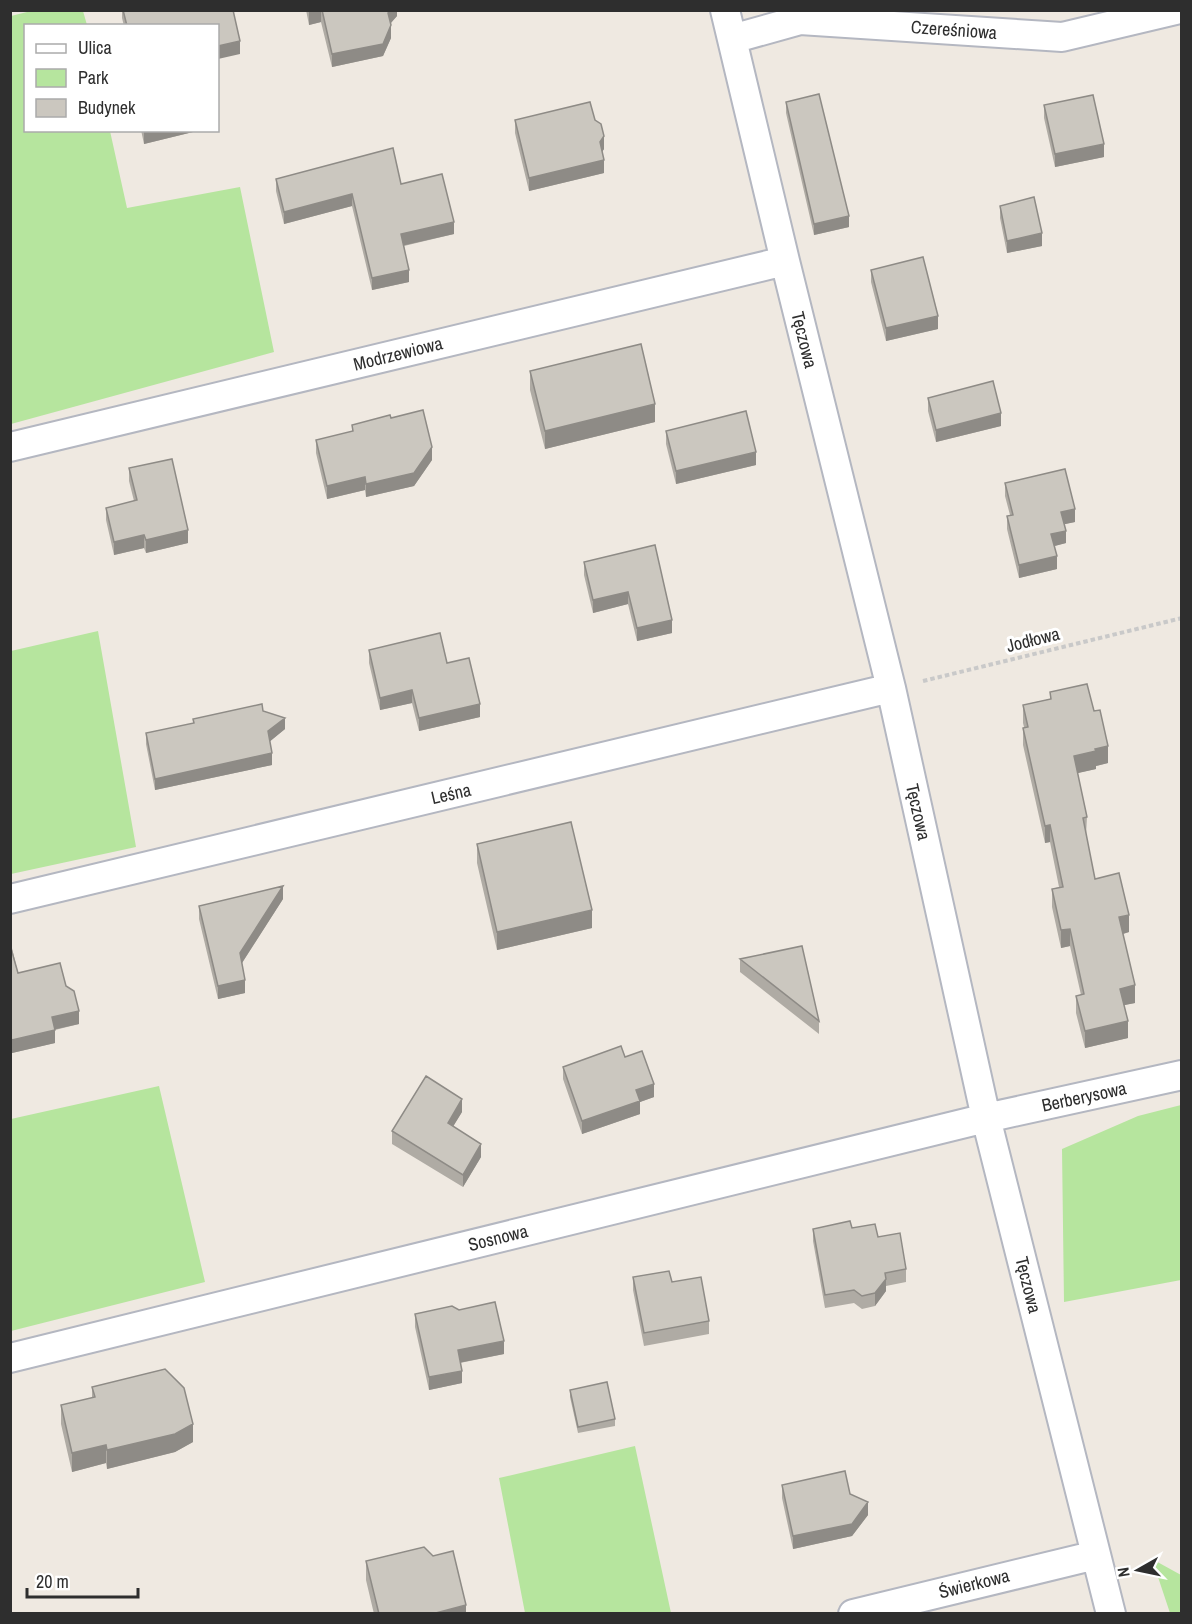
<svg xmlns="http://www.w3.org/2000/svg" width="1192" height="1624" viewBox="0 0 1192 1624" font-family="'Archivo Narrow',sans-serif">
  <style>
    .green { fill: #b6e59e }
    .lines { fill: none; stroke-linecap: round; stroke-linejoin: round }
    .street-casing { stroke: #b4b7c1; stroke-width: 32 }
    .path { stroke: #c9c9c9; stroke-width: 4; stroke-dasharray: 4.5 3; stroke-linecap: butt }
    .street { stroke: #fff; stroke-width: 28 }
    .wall { fill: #afaba4 }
    .shaded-wall { fill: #8e8b86 }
    .building { fill: #cbc7bf; stroke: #8e8b86; stroke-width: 1.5 }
    .labels { text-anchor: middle; stroke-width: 6; stroke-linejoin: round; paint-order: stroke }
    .street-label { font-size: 18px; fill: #2e2e2e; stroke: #fff }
  </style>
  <rect width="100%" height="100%" fill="#efe9e1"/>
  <path class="green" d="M35,10l48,1 4,14 -61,1v104l84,1 17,77 113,-21 34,165 -263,72v-408z
    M98,631l38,216 -125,27v-223z
    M159,1086l46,196 -194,49v-212z
    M1181,1105v175l-117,22 -2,-153 76,-33z
    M635,1446l36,167h-146l-26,-135z
    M1152,1559l29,16v38h-11z"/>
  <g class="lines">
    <g class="street-casing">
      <path id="street" d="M725,10l60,251 106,427 95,430 125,496
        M732,39l68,-19 262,17 114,-27
        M10,447l775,-186
        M10,899l881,-211
        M10,1358l976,-240 196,-43
        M853,1614l243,-59"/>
    </g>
    <path class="path" d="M923,681l259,-63"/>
    <use href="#street" class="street"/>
  </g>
  <path class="wall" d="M122,10h111l7,44 -22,-28h-94l-2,-8z
    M306,10h91v6l-6,7v15l-8,18 -51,11 -11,-45 -12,3z
    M786,102l63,125 -35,8 -28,-122z
    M1044,105l60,52 -49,10 -11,-49z
    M515,120h80l9,29 -2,3 2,21 -75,18 -14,-58z
    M141,130h52v2l-49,12z
    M276,179l125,5 53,50 -50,12 5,36 -37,8 -20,-84 -68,18 -8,-33z
    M1000,206l42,40 -35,7 -7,-35z
    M871,270l67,59 -52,12 -15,-59z
    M530,371l125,51 -110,27 -15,-59z
    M928,398l73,28 -65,16 -8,-31z
    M391,418l41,42 -18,26 -48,11 -1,-7 -38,9 -11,-46v-13l36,-8v-7z
    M666,431l90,34 -80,19 -10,-40z
    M129,468l59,75 -42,10 -2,-5 -30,7 -8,-35v-12l28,-7 -5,-20z
    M1005,483l70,39 -11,2 2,19 -12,3 3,23 -38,9 -12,-49v-13l3,-1 -5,-19z
    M655,545l17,88 -35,8 -9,-37 -35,9 -9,-38v-13z
    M369,650l78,13 33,54 -61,14 -7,-28 -32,7 -11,-47z
    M1050,692l58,71 -12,3v3l-19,4 10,44 -1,18 9,44 34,53 -6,2 12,69 -11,2 4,33 -43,10 -9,-35v-17l5,-1 -11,-49 -9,2 -9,-41v-18l7,-2 -9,-45 -5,1 -22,-98v-17l1,-1 -1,-4v-18l27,-6z
    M263,711l22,18 -15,12 2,24 -117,25 -9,-46v-11l47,-9v-5z
    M477,844l115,84 -95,22 -20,-87z
    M283,899l-41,64 3,30 -27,6 -19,-80v-13z
    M11,944l7,29 48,13 13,38 -24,6v13l-43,10 -2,-5z
    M740,959l79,62v13l-79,-62z
    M625,1057l29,40 -14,5v12l-58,20 -19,-55v-12z
    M462,1112l-9,14 28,31 -18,30 -71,-43v-13z
    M852,1228l26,9 28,32v13l-20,4v5l-11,15 -13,3 -8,-6 -29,5 -12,-67v-12z
    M633,1277l39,5 37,39v13l-65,12 -11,-56z
    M415,1314l89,40 -44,9 2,20 -33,7 -14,-63z
    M92,1387l101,55 -18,10 -68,17 -1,-6 -34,9 -11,-48v-19l31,-7z
    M570,1390l45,29v7l-37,7 -8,-36z
    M782,1485l68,9 18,21 -16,21 -59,13 -11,-51z
    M366,1561l100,53h-92l-8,-34z"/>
  <path class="shaded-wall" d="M316,10h5v12l-12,3v-13z
    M391,10h6v6l-9,10v-13z
    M391,25v13l-8,18 -51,11v-13z
    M240,41v13l-22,5v-13z
    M146,130h47v2l-49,12v-13z
    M604,136v13l-4,6v-13z
    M1104,144v13l-49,10v-13z
    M604,160v13l-75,18v-13z
    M352,194v12l-68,18v-12z
    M849,216v11l-35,8v-11z
    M454,222v12l-53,12v-12z
    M1042,233v13l-35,7v-12z
    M409,270v12l-37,8v-12z
    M938,316v13l-52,12v-13z
    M655,404v18l-110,27v-18z
    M1001,413v13l-65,16v-12z
    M432,447v13l-18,26 -48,11v-13z
    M756,452v13l-80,19v-13z
    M365,477v13l-38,9v-13z
    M1075,509v13l-14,3v-13z
    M188,530v13l-42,10v-13z
    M1066,531v12l-15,4v-13z
    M144,535v13l-30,7v-13z
    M1057,556v13l-38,9v-13z
    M628,592v12l-35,9v-13z
    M672,620v13l-35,8v-13z
    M412,690v13l-32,7v-12z
    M480,704v13l-61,14v-13z
    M285,718v11l-17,14v-12z
    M1108,746v17l-12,3v3l-22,5v-18l21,-7z
    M272,753v12l-117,25v-11z
    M1050,825v17l-5,1v-17z
    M283,886v13l-43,67v-13z
    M592,910v18l-95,22v-18z
    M1129,915v17l-10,3v-18z
    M1070,929v17l-9,2v-18z
    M245,980v13l-27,6v-13z
    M1135,985v18l-15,3v-17z
    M79,1011v13l-27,6v-13z
    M1128,1021v17l-43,10v-17z
    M55,1030v13l-43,10v-13z
    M654,1084v13l-14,5v12l-58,20v-13l54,-31z
    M462,1099v13l-14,23v-12z
    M481,1144v13l-18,30v-12z
    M886,1279v12l-11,15v-13z
    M504,1341v13l-46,9v-13z
    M462,1371v12l-33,7v-13z
    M193,1424v18l-18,10 -68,17v-19z
    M106,1445v18l-34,9v-19z
    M868,1502v13l-16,21 -59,13v-13z
    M466,1605v9h-34z"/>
  <path class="building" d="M123,10h110l7,31 -22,5v-20h-91z
    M322,10h69l-3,3 3,12 -8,19 -51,10z
    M819,94l30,122 -35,8 -28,-122z
    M1093,95l11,49 -49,10 -11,-49z
    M590,102l5,18 6,4 3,12 -4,6 4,18 -75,18 -14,-58z
    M393,148l8,36 41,-10 12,48 -53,12 8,36 -37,8 -20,-84 -68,18 -8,-33z
    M1034,197l8,36 -35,8 -7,-35z
    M923,257l15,59 -52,12 -15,-58z
    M641,344l14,60 -110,27 -15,-60z
    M993,381l8,32 -65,17 -8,-32z
    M423,410l9,37 -18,26 -48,11 -1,-7 -38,9 -11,-46 37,-9 -1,-6 38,-10 1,3z
    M746,411l10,41 -80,19 -10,-40z
    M172,459l16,71 -42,10 -2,-5 -30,7 -8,-34 31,-8 -8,-32z
    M1065,469l10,40 -14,3 5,19 -15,3 6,22 -38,9 -12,-49 6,-1 -8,-32z
    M655,545l17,75 -35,8 -9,-36 -35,8 -9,-38z
    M440,633l7,30 22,-5 11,46 -61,14 -7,-28 -32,8 -11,-48z
    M1087,684l7,27 6,-1 8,36 -13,3 1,2 -22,5 13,61 -4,1 12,61 24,-6 10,42 -10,2 16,68 -15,4 8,32 -43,10 -9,-35 8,-2 -14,-65 -9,1 -9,-41 11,-2 -13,-62 -5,1 -22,-98 5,-1 -5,-22 28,-6 -1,-7z
    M262,704l1,7 22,7 -17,13 4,22 -117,26 -9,-46 48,-10 -1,-4z
    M571,822l21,88 -95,22 -20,-88z
    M283,886l-43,67 5,27 -27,6 -19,-80z
    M10,945l8,28 42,-10 6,23 8,5 5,20 -27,6 3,13 -43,10 -2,-4z
    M802,946l17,75 -79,-62z
    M621,1046l4,11 17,-6 12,33 -18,6 4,11 -58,20 -19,-54z
    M426,1076l36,23 -14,24 33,21 -18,31 -71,-44z
    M850,1221l2,7 23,-4 3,13 22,-4 6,36 -21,4 1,6 -11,14 -13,3 -8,-6 -29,5 -12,-66z
    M669,1271l3,11 29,-5 8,44 -65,12 -11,-56z
    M495,1302l9,39 -46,9 4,21 -33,6 -14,-63 37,-8 7,4z
    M165,1369l19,19 9,36 -18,10 -68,16 -1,-5 -34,8 -11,-48 34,-8 -3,-10z
    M607,1382l8,37 -37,8 -8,-37z
    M845,1471l5,23 18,8 -16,22 -59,12 -11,-51z
    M424,1547l9,9 20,-5 13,54 -34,9h-53l-13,-53z"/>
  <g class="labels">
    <g class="street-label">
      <text transform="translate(954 30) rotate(4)" y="6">Czereśniowa</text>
      <text transform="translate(804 340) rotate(76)" y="6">Tęczowa</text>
      <text transform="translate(398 354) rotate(-14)" y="6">Modrzewiowa</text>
      <text transform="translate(1033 640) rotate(-14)" y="6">Jodłowa</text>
      <text transform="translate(451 794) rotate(-13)" y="6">Leśna</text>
      <text transform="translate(918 812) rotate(77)" y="6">Tęczowa</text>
      <text transform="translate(1084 1097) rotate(-12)" y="6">Berberysowa</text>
      <text transform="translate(498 1238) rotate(-14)" y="6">Sosnowa</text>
      <text transform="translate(1028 1285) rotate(76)" y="6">Tęczowa</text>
      <text transform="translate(974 1584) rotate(-14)" y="6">Świerkowa</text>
    </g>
  </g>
  <rect width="1192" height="1624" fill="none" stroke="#2e2e2e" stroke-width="24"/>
  <rect x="24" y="24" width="195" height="108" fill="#ffffff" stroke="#ababab" stroke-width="1.5"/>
  <rect x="36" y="44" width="30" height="9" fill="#ffffff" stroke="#ababab" stroke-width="1.5"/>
  <text x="78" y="54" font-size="18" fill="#2e2e2e">Ulica</text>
  <rect x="36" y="69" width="30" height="18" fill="#b6e59e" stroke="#ababab" stroke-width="1.5"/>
  <text x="78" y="84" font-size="18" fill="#2e2e2e">Park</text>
  <rect x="36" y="99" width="30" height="18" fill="#cbc7bf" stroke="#ababab" stroke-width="1.5"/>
  <text x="78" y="114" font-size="18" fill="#2e2e2e">Budynek</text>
  <g transform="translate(1138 1570) rotate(261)" stroke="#ffffff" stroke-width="4.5" paint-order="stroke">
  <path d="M0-4.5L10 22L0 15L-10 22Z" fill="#2e2e2e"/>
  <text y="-9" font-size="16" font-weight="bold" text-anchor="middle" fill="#2e2e2e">N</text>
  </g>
  <path d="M27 1588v9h111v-9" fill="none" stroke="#2e2e2e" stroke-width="3"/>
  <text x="36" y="1588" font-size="18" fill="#2e2e2e" stroke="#ffffff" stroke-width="4.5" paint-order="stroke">20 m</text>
</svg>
